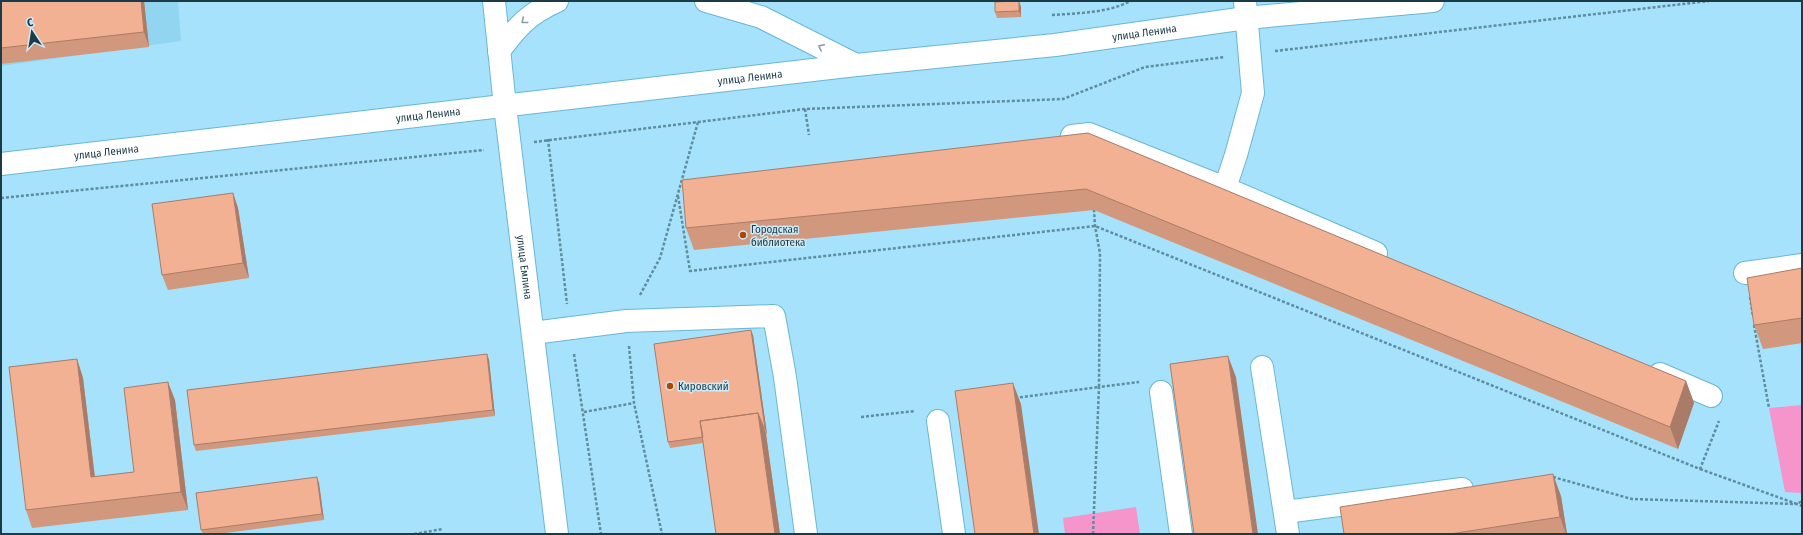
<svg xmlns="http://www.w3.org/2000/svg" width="1803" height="535" viewBox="0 0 1803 535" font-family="'Fira Sans Condensed',sans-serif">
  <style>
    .built { fill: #92d5f0 }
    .green { fill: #f695cc }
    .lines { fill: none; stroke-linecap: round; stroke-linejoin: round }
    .minor-casing { stroke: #69b6d5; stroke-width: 24 }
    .path { stroke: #5f8c9f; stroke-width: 2.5; stroke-dasharray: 3 2; stroke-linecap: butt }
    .minor { stroke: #fff; stroke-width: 22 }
    .wall { fill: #d1987e }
    .shaded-wall { fill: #aa7c67 }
    .building { fill: #f3b193; stroke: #aa7c67 }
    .oneway { stroke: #8d9da4 }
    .poi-dot { fill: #aa4809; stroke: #cdebf7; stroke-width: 1.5 }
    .labels { text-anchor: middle; stroke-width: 3; stroke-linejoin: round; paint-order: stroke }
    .street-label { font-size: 11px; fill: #1b3b48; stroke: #cdebf7 }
    .poi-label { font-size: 11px; fill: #1b3b48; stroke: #cdebf7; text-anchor: start }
  </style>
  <rect width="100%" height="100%" fill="#a6e2fb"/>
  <path class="built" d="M1,1h177l3,40 -180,25z"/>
  <path class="green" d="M1802,405v88l-17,-1 -16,-84z
    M1136,507l4,27h-75l-2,-16z"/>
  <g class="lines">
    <g class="minor-casing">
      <g id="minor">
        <path id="s1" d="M494,1l11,105 52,428"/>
        <path d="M706,1l55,16 95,48"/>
        <path d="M1245,1l8,92 -17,62 -11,33 151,65"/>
        <path d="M499,51c18,-24 29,-37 58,-50"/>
        <path d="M1072,136l17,-2 136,54"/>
        <path id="s2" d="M1,164l855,-99 199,-20 191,-27 187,-17"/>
        <path d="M1745,273l57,-8"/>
        <path d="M533,333l93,-12 148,-5 11,61 21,157"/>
        <path d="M1262,367l26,167"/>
        <path d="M1660,374l51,22"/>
        <path d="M1161,392l20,142"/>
        <path d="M938,421l16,113"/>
        <path d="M1285,512l177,-23"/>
      </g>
    </g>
    <path class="path" d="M1052,15c27,-2 55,-2 79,-14
      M1275,51l434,-50
      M805,109l4,26
      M548,139l19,165
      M534,142l271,-33 258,-10 82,-32 80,-10
      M678,196l12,75 405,-45 605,243 19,-48
      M1,198l483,-48
      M640,295l20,-37 38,-136
      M1750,297l3,19
      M1754,325l15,83
      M629,346l5,57 28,131
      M574,354l27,180
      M1015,398l84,-11 1,-134 -5,-27 -1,-16
      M584,412l50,-9
      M861,417l54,-6
      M1700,469l97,35 5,-3
      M1553,477l79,22 165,5 5,2
      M414,534l29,-5
      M1093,534l6,-147 40,-5"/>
    <use href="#minor" class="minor"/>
  </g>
  <path class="wall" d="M1,1h143l5,46 -148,17z
    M1019,1l2,6v10l-24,1 -2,-6z
    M1088,133l598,248 8,22 -16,46 -584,-239 -400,40 -8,-22z
    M233,193l5,15 11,70 -81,12 -6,-15z
    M1802,268v75l-39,6 -9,-24z
    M753,335l14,99h-1l14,100h-64l-13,-91 -33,5 -2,-6z
    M487,354l2,6 6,56 -299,35 -2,-6z
    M77,359l6,19 12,99 39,-5 41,-72 13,110 -156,18 -6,-18z
    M319,483l5,37 -106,14h-15l-2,-4z
    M1561,496l6,38h-223z"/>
  <path class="shaded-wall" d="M141,1h3l5,46 -5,-15z
    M1019,1l2,6v10l-2,-6z
    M233,193l5,15 11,70 -6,-15z
    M751,330l2,5 14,99 -2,-6z
    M487,354l2,6 6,56 -2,-6z
    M1228,356l8,21 22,157h-5z
    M77,359l6,19 14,118 -6,-19z
    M1686,381l8,22 -16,46 -8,-22z
    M168,382l7,18 13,110 -7,-18z
    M1013,383l8,21 18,130h-5z
    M758,413l8,21 14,100h-5z
    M1553,474l8,22 6,38h-1l-6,-17z
    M317,477l2,6 5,37 -2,-6z"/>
  <path class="building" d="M1,1h140l3,31 -143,16z
    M1012,1h7v10l-24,1v-10z
    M1088,133l598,248 -16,46 -584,-238 -400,39 -4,-48z
    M233,193l10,70 -81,12 -10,-71z
    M1802,268v50l-48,7 -7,-47z
    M751,330l14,98h-1l-6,-15 -58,8 3,16 -35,5 -14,-98z
    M487,354l6,56 -299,35 -7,-55z
    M1228,356l25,178h-59l-24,-170z
    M77,359l14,118 43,-5 -10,-84 44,-6 13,110 -155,18 -17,-143z
    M1013,383l21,151h-59l-20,-143z
    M758,413l17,121h-59l-16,-113z
    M1553,474l7,43 -110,17h-106l-4,-27z
    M317,477l5,37 -121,16 -5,-37z"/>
  <defs><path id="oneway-chevron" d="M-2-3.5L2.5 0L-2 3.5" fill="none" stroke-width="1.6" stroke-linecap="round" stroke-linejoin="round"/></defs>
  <g class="oneway">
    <use href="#oneway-chevron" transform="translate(524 21) rotate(141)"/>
    <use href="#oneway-chevron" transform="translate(821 47) rotate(-153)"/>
  </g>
  <g class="poi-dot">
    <circle cx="743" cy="235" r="4"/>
    <circle cx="670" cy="386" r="4"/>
  </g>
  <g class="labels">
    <g class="street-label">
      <text dy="4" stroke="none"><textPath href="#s2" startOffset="1151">улица Ленина</textPath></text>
      <text dy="4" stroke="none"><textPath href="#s2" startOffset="754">улица Ленина</textPath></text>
      <text dy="4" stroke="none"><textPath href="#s2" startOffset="430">улица Ленина</textPath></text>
      <text dy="4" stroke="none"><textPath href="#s2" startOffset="106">улица Ленина</textPath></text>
      <text dy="4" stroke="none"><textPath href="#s1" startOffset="268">улица Емлина</textPath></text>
    </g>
    <g class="poi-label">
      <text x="751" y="233">Городская<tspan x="751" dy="13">библиотека</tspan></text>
      <text x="678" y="390">Кировский</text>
    </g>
  </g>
  <rect width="1803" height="535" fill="none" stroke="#1b3b48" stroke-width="4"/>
  <g transform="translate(32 32) rotate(348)" stroke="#cdebf7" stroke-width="3" paint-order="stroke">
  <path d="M0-3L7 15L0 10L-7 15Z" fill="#1b3b48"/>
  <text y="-6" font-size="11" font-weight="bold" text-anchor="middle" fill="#1b3b48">С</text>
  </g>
</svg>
